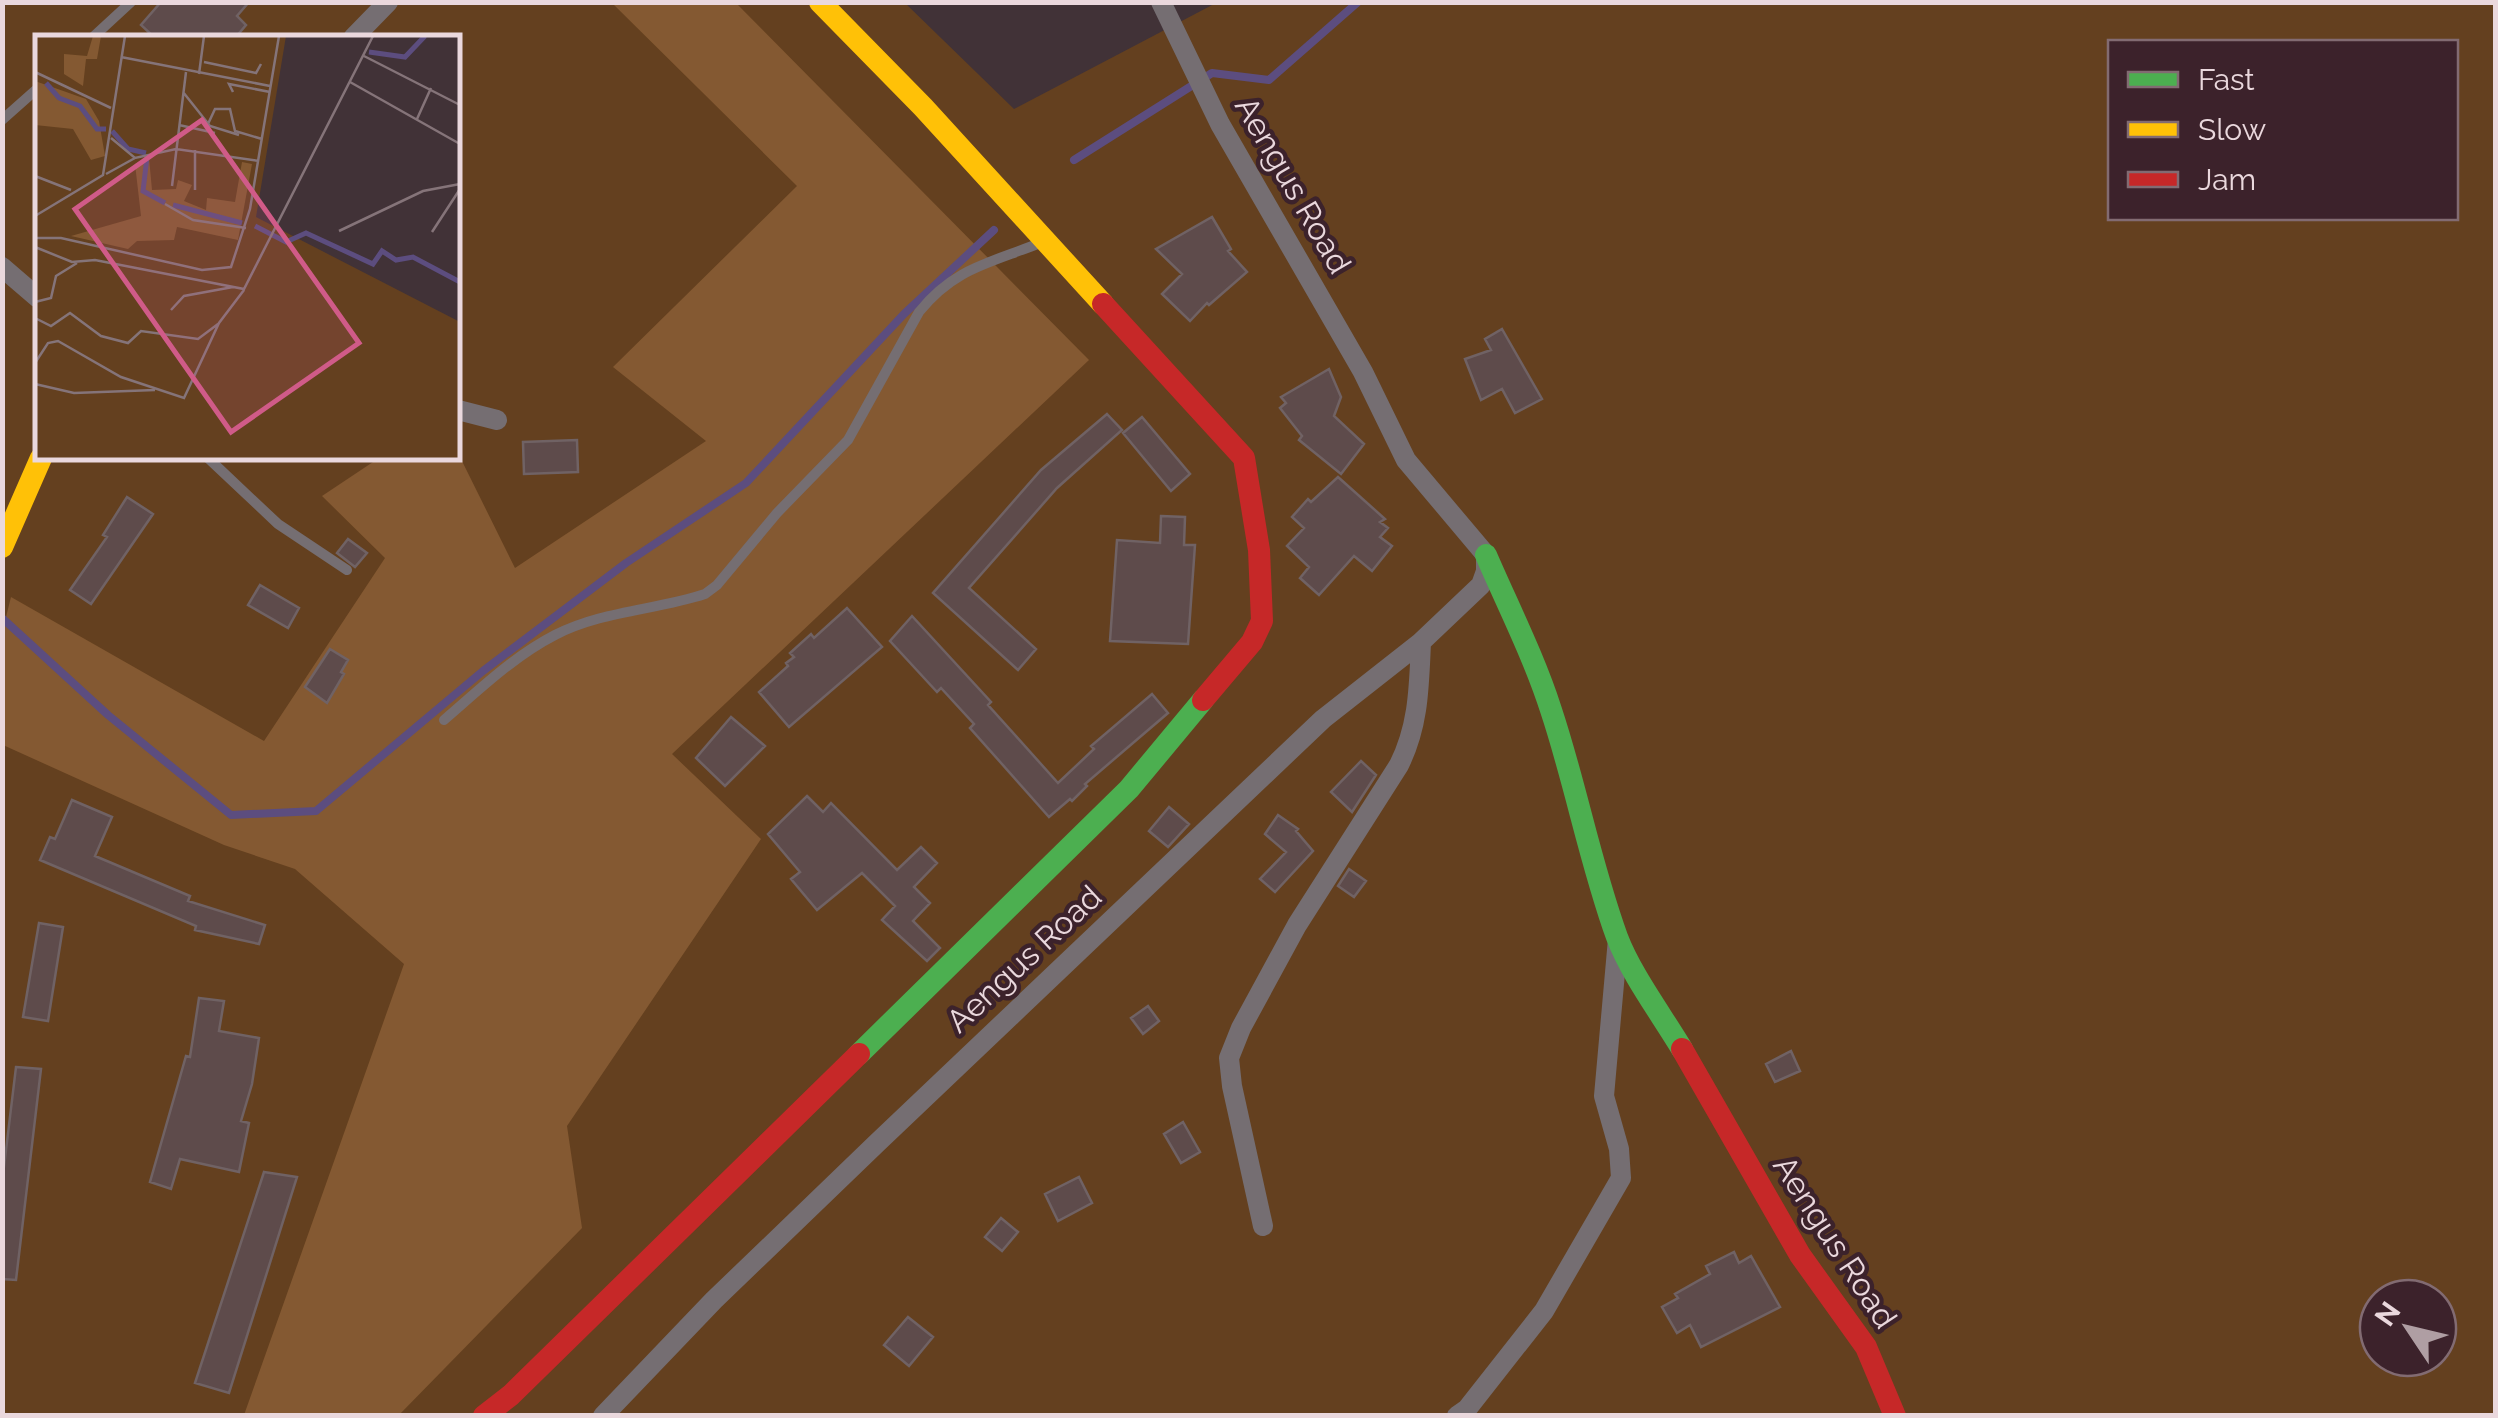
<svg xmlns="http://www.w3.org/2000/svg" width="2498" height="1418" viewBox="0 0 2498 1418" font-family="Raleway,sans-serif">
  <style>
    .green { fill: #64401f; fill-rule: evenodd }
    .forest { fill: #845932 }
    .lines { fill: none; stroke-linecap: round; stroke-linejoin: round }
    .stream { stroke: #5c4d7f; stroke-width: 8 }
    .building { fill: #5e4b4b; stroke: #706264; stroke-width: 2.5 }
    .lane { stroke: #756e72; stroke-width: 10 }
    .street { stroke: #756e72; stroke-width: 20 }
    .fast { stroke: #4caf50; stroke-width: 22 }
    .slow { stroke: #ffc107; stroke-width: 22 }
    .jam { stroke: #c62828; stroke-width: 22 }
    .labels { text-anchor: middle; stroke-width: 9; stroke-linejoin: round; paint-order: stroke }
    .street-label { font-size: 32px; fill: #ead8dd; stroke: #3c222b }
    .inset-river { fill: none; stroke: #5c4d7f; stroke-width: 5 }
    .inset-road { fill: none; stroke: #857479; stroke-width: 2.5 }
    .view { fill: #d05b88; fill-opacity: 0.15; stroke: #d05b88; stroke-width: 5 }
    .inset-edge { fill: none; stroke: #ead8dd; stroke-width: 5 }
  </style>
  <rect width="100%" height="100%" fill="#413237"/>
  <path class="green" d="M3,3h902l109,106 202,-106h1279v1412l-2492,1zM38,38h420v420h-420zM2110,42h346v176h-346zM2378,1298h60v60h-60z"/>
  <path class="forest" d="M612,3h124l353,357 -417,394 89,85 -194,287 15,102 -183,187h-155l160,-451 -109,-95 -71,-24 -221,-100 -1,-112 9,-36 253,144 121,-183 -63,-62 57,-38h79v-5l57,115 191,-127 -93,-74 184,-181z"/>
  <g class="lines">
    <path class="stream" d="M1074,160l138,-87 57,7 89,-78
      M2,618l106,97 123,100 85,-4 167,-140 143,-108 120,-80 158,-169 90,-84"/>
  </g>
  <path class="building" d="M161,2h88l-12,14 9,9 -11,13h-80l-14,-13z
    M1212,217l19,32 -3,2 19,21 -38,33 -2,-2 -17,18 -28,-27 20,-20 -26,-25z
    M1502,329l40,70 -27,14 -13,-24 -21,11 -16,-41 26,-9 -6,-11z
    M1329,369l12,28 -7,19 30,28 -23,30 -42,-34 3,-4 -22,-28 6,-5 -5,-6z
    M1107,414l15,16 -65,58 -88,100 67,61 -18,21 -85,-77 108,-123z
    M1142,417l48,57 -19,17 -48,-58z
    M577,440l1,32 -54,2 -1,-32z
    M1338,477l47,42 -5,3 8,6 -8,9 12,9 -20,25 -18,-15 -35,39 -19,-17 9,-11 -22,-21 17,-18 -12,-11 16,-18 3,3z
    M127,497l26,17 -62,90 -21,-14 37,-53 -4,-2z
    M1161,516l24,1 -1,28h11l-7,99 -78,-3 7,-101 43,3z
    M348,539l19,14 -12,14 -18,-14z
    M260,585l39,23 -11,20 -40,-23z
    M847,608l35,39 -93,80 -30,-35 29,-26 -2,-3 8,-6 -4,-4 21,-19 3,4z
    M912,616l79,86 -3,3 70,78 36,-34 -3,-3 61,-52 16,19 -83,71 2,2 -15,15 -2,-2 -21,18 -79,-89 4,-4 -33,-36 -4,4 -47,-51z
    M330,649l18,11 -7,12 3,2 -17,29 -22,-16z
    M731,717l34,29 -40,40 -29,-28z
    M1361,761l15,14 -24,37 -21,-20z
    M807,796l16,16 8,-9 66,67 24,-23 16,16 -23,24 16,16 -17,18 27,27 -13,13 -45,-41 13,-14 -33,-33 -45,37 -26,-31 9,-7 -32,-38z
    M72,800l40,17 -17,39 95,40 -2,5 77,24 -6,19 -64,-14 1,-4 -156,-66 10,-23 5,2z
    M1169,807l20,17 -21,23 -19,-16z
    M1278,815l20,14 -2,2 17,20 -38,41 -15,-13 26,-27 -21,-18z
    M1349,869l17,12 -12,16 -16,-11z
    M39,923l24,4 -15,94 -25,-4z
    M199,998l25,3 -5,30 40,7 -7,46 -11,37 8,2 -10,49 -59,-13 -9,30 -21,-7 36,-126 4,1z
    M1148,1006l11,15 -16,13 -12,-16z
    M1791,1051l9,20 -25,11 -9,-18z
    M16,1067l25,2 -25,211 -14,-1v-96z
    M1183,1122l17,30 -19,11 -17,-29z
    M264,1172l33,5 -68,216 -34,-10z
    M1079,1177l13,26 -34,18 -13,-27z
    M1001,1218l17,14 -16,19 -17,-14z
    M1734,1252l5,11 12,-7 29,51 -79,40 -11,-22 -13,8 -15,-26 16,-9 -3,-4 35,-20 -4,-8z
    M908,1317l25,20 -24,29 -25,-21z"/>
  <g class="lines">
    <path class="lane" d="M92,38l39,-36
      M2,120l36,-32
      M208,458l70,66 69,46
      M444,720c35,-30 70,-64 111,-85 46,-24 101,-25 150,-41l12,-9 60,-72 71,-73 71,-128c35,-44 71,-49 121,-69"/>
    <path class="street" d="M353,38l35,-36
      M2,267l36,31
      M458,410l39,10
      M1263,1226l-31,-140 -3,-28 12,-30 56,-103 102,-160c20,-40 20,-79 22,-123
      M603,1416l111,-116 163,-157 446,-424 98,-77 60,-57 5,-14v-16l-80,-95 -43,-88 -143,-248 -59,-122
      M1457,1416l10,-7 77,-98 77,-133 -2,-29 -15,-53 14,-157"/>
    <path class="fast" d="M1486,555c22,51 48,102 65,155 25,75 39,153 66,227 14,37 44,77 65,112
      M859,1054l270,-265 74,-89"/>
    <path class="slow" d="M820,2l103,105 180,197
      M2,547l39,-89"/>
    <path class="jam" d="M1103,304l141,154 15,92 3,71 -10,21 -49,58
      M1682,1049l118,206 66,92 29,69
      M484,1416l27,-21 348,-341"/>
  </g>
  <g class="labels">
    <g class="street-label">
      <text transform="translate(1293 185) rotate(60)" y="11">Aengus Road</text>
      <text transform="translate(1024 959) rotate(-43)" y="11">Aengus Road</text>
      <text transform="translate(1835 1242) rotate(57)" y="11">Aengus Road</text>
    </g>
  </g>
  <g transform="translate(35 35)">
    <rect width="425" height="425" fill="#413237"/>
    <path d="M0,1h251l-30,181 204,105v137h-425z" fill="#64401f"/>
    <path d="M58,1h8l-4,23h-11l-3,27 -19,-12v-20l23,2zM0,46l51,18 13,22 6,35 -14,4 -18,-31 -38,-4zM114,123l3,32 24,-1 2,-9 14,5 -8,16 22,9 1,-12 28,4 7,-40 10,2 -14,76 -61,-13 -3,13 -37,1 -9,8 -57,-13 70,-20 -6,-52z" fill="#845932"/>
    <path class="inset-river" d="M334,17l36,5 20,-21M11,48l13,15 21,8 17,23h9M77,96l16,18 18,4M112,122l-4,34 22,12M138,170l69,18M220,191l31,16 20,-9 67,31 9,-13 14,9 17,-3 47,25"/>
    <path class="inset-road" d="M327,20l98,50M86,22l149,29M169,27l52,11 5,-9M0,37l76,36M164,39l5,-38M315,47l110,62M148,57l27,34 29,9M198,57l-4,-8 41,8M382,84l14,-31M173,89l7,-15h15l5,22 27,8M144,90l36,8M76,103l24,20 41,-9 83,12M160,115v40M71,139l29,-16M0,141l36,14M137,151l14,-114M130,169l28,16 53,8M0,181l68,-41 22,-139M304,196l84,-40 37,-7M397,197l28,-43M0,203h26l141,32 29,-3 19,-58 29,-173M0,212l37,15 23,-2 149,29 129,-253M0,267l16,-4 5,-22 21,-13M136,275l13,-14 49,-9M0,283l16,8 19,-13 31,23 27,7 13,-12 57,8 20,-15M0,328l13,-20 10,-2 63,36 63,21 35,-75 25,-33M0,349l39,9 81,-3"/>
    <path class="view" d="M167,85l157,223 -128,89 -156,-223z"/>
    <rect width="425" height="425" class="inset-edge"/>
  </g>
  <rect width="2498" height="1418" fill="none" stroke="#ead8dd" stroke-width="10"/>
  <rect x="2108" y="40" width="350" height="180" fill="#3c222b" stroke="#826b72" stroke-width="2.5"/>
  <rect x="2128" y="72" width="50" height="15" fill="#4caf50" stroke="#826b72" stroke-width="2.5"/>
  <text x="2198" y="90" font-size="30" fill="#ead8dd">Fast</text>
  <rect x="2128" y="122" width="50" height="15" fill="#ffc107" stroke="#826b72" stroke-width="2.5"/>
  <text x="2198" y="140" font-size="30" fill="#ead8dd">Slow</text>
  <rect x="2128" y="172" width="50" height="15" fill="#c62828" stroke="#826b72" stroke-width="2.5"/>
  <text x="2198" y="190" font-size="30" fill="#ead8dd">Jam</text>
  <g transform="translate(2408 1328) rotate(305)"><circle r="48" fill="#3c222b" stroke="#826b72" stroke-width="2.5"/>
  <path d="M0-8L18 38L0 25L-18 38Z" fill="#af9ea3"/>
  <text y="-15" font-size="28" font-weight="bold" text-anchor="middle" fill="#ead8dd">N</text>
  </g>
</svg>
